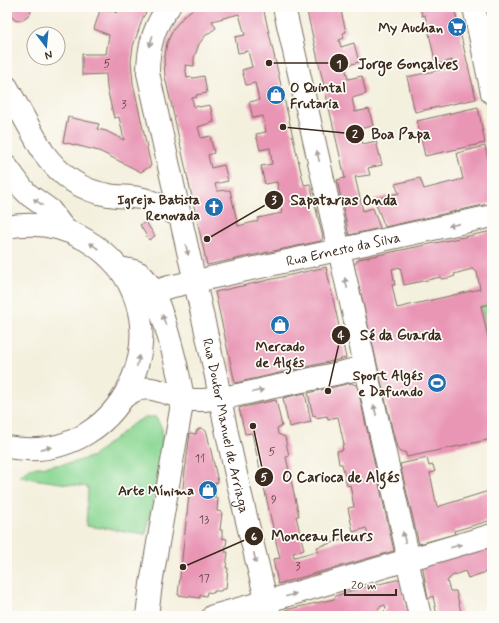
<svg xmlns="http://www.w3.org/2000/svg" width="499" height="623" viewBox="0 0 499 623" font-family="Mynerve,sans-serif">
  <style>
    .green { fill: #8dd895; stroke: #64815a }
    .building { fill: #e996b5; fill-rule: evenodd }
    .lines { fill: none; stroke-linecap: round; stroke-linejoin: round }
    .minor-casing { stroke: #7c6f61; stroke-width: 24 }
    .minor { stroke: #fff; stroke-width: 22 }
    .oneway { fill: #a79f9a }
    .labels { text-anchor: middle; stroke-width: 3.5; stroke-linejoin: round; paint-order: stroke }
    .number-label { font-size: 12px; fill: #664544 }
    .poi-label { font-size: 14px; font-weight: bold; fill: #3b2a1e; stroke: #fdfcf7; text-anchor: end }
    .street-label { font-size: 14px; fill: #3b2a1e; stroke: #fdfcf7 }
    .leader { fill: none; stroke: #3b2a1e; stroke-width: 1.5 }
    .callout-dot { fill: #3b2a1e; stroke: #fdfcf7; stroke-width: 1.5 }
    .mark-label { font-size: 12px; text-anchor: middle; font-weight: bold; fill: #fff }
    .callout-label { font-size: 15px; text-anchor: middle; font-weight: bold; fill: #3b2a1e; stroke: #fdfcf7; stroke-width: 3.5; stroke-linejoin: round; paint-order: stroke }
  </style>
  <rect width="100%" height="100%" fill="#fdfcf7"/>
  <filter id="ink" filterUnits="userSpaceOnUse"><feTurbulence type="fractalNoise" baseFrequency=".025" numOctaves="2"/><feDisplacementMap in="SourceGraphic" scale="8" xChannelSelector="R" yChannelSelector="G"/><feConvolveMatrix kernelMatrix="1 2 1 2 8 2 1 2 1" color-interpolation-filters="sRGB"/></filter>
  <filter id="wash" filterUnits="userSpaceOnUse"><feTurbulence type="fractalNoise" baseFrequency=".012" numOctaves="4" result="noise"/><feDisplacementMap in="SourceGraphic" scale="16" xChannelSelector="R" yChannelSelector="G"/><feGaussianBlur stdDeviation="0.9" result="paint"/><feColorMatrix in="noise" values="0 0 0 0 0 0 0 0 0 0 0 0 0 0 0 0 0 1.4 0 .05"/><feComposite in="paint" operator="in"/></filter>
  <g filter="url(#wash)">
    <rect width="100%" height="100%" fill="#f4f0de"/>
    <path class="green" d="M492,304v52l-11,-50z
      M146,417h10l6,12v27l-16,78 -60,-8 2,-39 -69,-10 11,-9 42,-5 21,-7 41,-33z"/>
    <g id="blocks">
      <path class="building" d="M7,7h25v3l-2,1 1,2 -10,8 -2,-2 -1,2 -3,-1 -5,-5 -3,3z
        M101,7l16,6 2,-6h31l-7,10 -5,15 -5,14 -2,15 2,22 18,83 -10,6 -42,-21 -36,-9 5,-25 31,7 -2,5 9,2 18,9 -5,-23 -5,1 -7,-30 -1,-14 -24,1v-21h24l3,-19 -15,-6z
        M195,7h68l41,178 6,-1 13,54 -2,3 -114,24 -35,-158 -7,-30 -1,-16 3,-18 7,-15 9,-11zM239,14l6,21 -10,2 3,16 10,-2 4,16 -10,3 4,15 9,-2 4,17 -10,2 4,16 10,-2 3,16 -10,2 4,16 10,-2 1,7 1,9 -11,2 2,10 2,8 12,-2 5,31 -24,5v3l-20,5 -8,-36 -13,1 -2,-7 13,-3 -4,-16 -13,3 -3,-13 6,-2 -4,-17 -9,2 -3,-11 16,-5 -4,-17 -11,2 -1,-1 -4,1 -2,-9 5,-1 -1,-2 11,-2 -3,-17 -11,2 -1,-1 -5,1 -2,-13 9,1v-8l5,-14 7,-9 10,-7 -4,-7z
        M306,7h31l1,4h3l5,21 -3,1 1,5 -5,2 2,7 13,-4 5,19 -14,4 3,13 14,-3 4,18 -14,4 3,14 14,-3 4,17 -14,3 4,15 13,-3 6,24 -14,3 2,7 -15,2 8,34 10,-3 7,20 -31,7 -12,-55 8,-2z
        M420,7h34l22,92 -61,13 -8,-35 46,-10 -1,-7 -16,5 -11,-50 -3,1z
        M478,107l7,36 -60,13 -8,-35z
        M485,146l7,31v26l-107,24 -11,-28 25,-6 -4,-9 25,-6 4,11 39,-10 -6,-26z
        M146,222l9,14 -6,4 -9,-15z
        M492,231v73l-11,2 11,50v83l-85,18 -2,-5h-5l-2,-2 -3,-9 -41,-176 5,-6zM400,267l4,18 37,-8v2l8,-1 6,-2 -1,-2 18,-5 5,3 3,17 -83,19 -5,-23h3l-3,-16z
        M326,267l20,91 -111,25 -20,-91z
        M351,383l5,2 2,4 36,162 -116,33 -5,-25 7,-1 -3,-12 -25,-113 -7,1 -6,-26 37,-8 6,26 -5,2 1,6 7,3 4,19 -3,1 13,59h-3l8,34 -11,3 1,4 24,-6 -1,-4 51,-14 -2,-5 -13,4 -5,-24 6,-1 -4,-22 -3,1 -5,-22h-3l-2,-13 6,-1 -1,-5 2,-1 -6,-27 -10,2 -1,-3 -11,2 -1,-3 -2,1 -5,-23z
        M305,393l6,29 -22,5 -6,-29z
        M201,428l4,2 2,3 11,49 -3,1v15h3l-1,13 5,1 -2,18h2v8l5,1 -2,13h3l-2,16h2l-2,21h-4l-1,2h-7v2l-7,-1 -1,4 -6,-1v3l-22,-3 11,-100 -7,-1 8,-61 6,1 1,-4z
        M427,458l2,8 4,-1 2,7 -5,1 7,34 55,-17v30l-38,11 1,3 -36,10 -19,-80z
        M492,542v28l-24,8 -3,-7 -13,5 -5,5 3,10h6l6,25h-25l-4,-20 -5,3 -6,-36z
        M400,579l8,37h-24l-1,-4 3,-3 -1,-4 -6,2v2l-5,4 -12,3h-76l-1,-6 49,-11 2,-3 14,-5z"/>
    </g>
  </g>
  <g filter="url(#ink)">
    <use href="#blocks" fill-opacity="0" stroke="#7c6f61" stroke-width="1"/>
    <g class="lines">
      <g class="minor-casing">
        <g id="minor">
          <path id="s1" d="M169,7c-16,19 -21,41 -21,66l68,303c14,81 35,160 54,240"/>
          <path d="M284,7l122,539 1,14 13,56"/>
          <path d="M474,7l18,86"/>
          <path d="M7,87l36,65c16,22 38,39 66,43 10,2 20,1 31,3 13,2 27,12 39,18"/>
          <path d="M7,167l16,22 6,6 21,15 15,20"/>
          <path d="M7,227c27,-5 55,-1 79,13 108,64 45,230 -79,207"/>
          <path d="M118,268c6,1 15,2 21,5 20,10 40,102 44,125l-32,186 -4,32"/>
          <path id="s2" d="M153,292l16,-5 323,-71"/>
          <path d="M124,397c24,-20 44,1 70,3 22,1 53,-7 75,-12 32,-7 64,-13 96,-21"/>
          <path d="M213,616l69,-19 210,-62"/>
        </g>
      </g>
      <use href="#minor" class="minor"/>
    </g>
    <defs><path id="oneway-solid" d="M-6-.8H1V-3.2L6.5 0L1 3.2V.8H-6Z"/></defs>
    <g class="oneway">
      <use href="#oneway-solid" transform="translate(151 41) rotate(107)"/>
      <use href="#oneway-solid" transform="translate(318 156) rotate(-103)"/>
      <use href="#oneway-solid" transform="translate(38 202) rotate(-144)"/>
      <use href="#oneway-solid" transform="translate(454 225) rotate(167)"/>
      <use href="#oneway-solid" transform="translate(94 246) rotate(-145)"/>
      <use href="#oneway-solid" transform="translate(187 250) rotate(77)"/>
      <use href="#oneway-solid" transform="translate(346 283) rotate(-103)"/>
      <use href="#oneway-solid" transform="translate(164 320) rotate(-108)"/>
      <use href="#oneway-solid" transform="translate(138 361) rotate(-78)"/>
      <use href="#oneway-solid" transform="translate(258 391) rotate(-12)"/>
      <use href="#oneway-solid" transform="translate(375 410) rotate(-103)"/>
      <use href="#oneway-solid" transform="translate(46 448) rotate(-9)"/>
      <use href="#oneway-solid" transform="translate(404 537) rotate(-103)"/>
      <use href="#oneway-solid" transform="translate(456 546) rotate(-16)"/>
      <use href="#oneway-solid" transform="translate(255 558) rotate(77)"/>
      <use href="#oneway-solid" transform="translate(291 595) rotate(-17)"/>
    </g>
  </g>
  <defs>
    <g id="supermarket-disc" transform="scale(1)"><circle r="9.5" fill="#1f6fb2" stroke="#fdfcf7"/><path d="M-6-5.5h2.5l.6 2H6L4.5 2H-2.5L-4.4-4H-6ZM-1.5 3.2a1.3 1.3 0 1 0 .1 0ZM3 3.2a1.3 1.3 0 1 0 .1 0Z" fill="#fff"/></g>
    <g id="shop-disc" transform="scale(1)"><circle r="9.5" fill="#1f6fb2" stroke="#fdfcf7"/><path d="M-5-2.5h2.3a2.7 3.5 0 0 1 5.4 0H5L5.5 6h-11ZM-1.5-2.5h3a1.5 2.3 0 0 0-3 0Z" fill="#fff"/></g>
    <g id="church-disc" transform="scale(1)"><circle r="9.5" fill="#1f6fb2" stroke="#fdfcf7"/><path d="M-1.2-6h2.4v3.5h3.3v2.4h-3.3V6h-2.4V-.1h-3.3v-2.4h3.3Z" fill="#fff"/></g>
    <g id="stadium-disc" transform="scale(1)"><circle r="9.5" fill="#1f6fb2" stroke="#fdfcf7"/><path d="M0-5a6.5 5 0 1 0 0 10a6.5 5 0 1 0 0-10ZM-3.5-1.8h7v3.6h-7Z" fill="#fff"/></g>
  </defs>
  <g fill-rule="evenodd">
    <use href="#supermarket-disc" x="457" y="27"/>
    <use href="#shop-disc" x="276" y="95"/>
    <use href="#church-disc" x="214" y="207"/>
    <use href="#shop-disc" x="280" y="325"/>
    <use href="#stadium-disc" x="437" y="383"/>
    <use href="#shop-disc" x="208" y="490"/>
  </g>
  <g class="labels">
    <g class="number-label">
      <text x="107" y="67">5</text>
      <text x="124" y="108">3</text>
      <text x="272" y="455">5</text>
      <text x="200" y="462">11</text>
      <text x="274" y="503">9</text>
      <text x="204" y="523">13</text>
      <text x="298" y="570">3</text>
      <text x="204" y="582">17</text>
    </g>
    <g class="poi-label">
      <text x="443" y="32">My Auchan</text>
      <text x="290" y="92" text-anchor="start">O Quintal<tspan x="290" dy="16">Frutaria</tspan></text>
      <text x="200" y="204">Igreja Batista<tspan x="200" dy="16">Renovada</tspan></text>
      <text x="280" y="351" text-anchor="middle">Mercado<tspan x="280" dy="16">de Algés</tspan></text>
      <text x="423" y="380">Sport Algés<tspan x="423" dy="16">e Dafundo</tspan></text>
      <text x="194" y="495">Arte Mínima</text>
    </g>
    <g class="street-label">
      <text dy="5" stroke="none"><textPath href="#s2" startOffset="195">Rua Ernesto da Silva</textPath></text>
      <text dy="5" stroke="none"><textPath href="#s1" startOffset="432">Rua Doutor Manuel de Arriaga</textPath></text>
    </g>
  </g>
  <path class="leader" d="M269 63L339 63M283 127L355 134M207 239L274 200M328 391L341 335M253 426L264 477M183 567L254 536"/>
  <g class="callout-dot">
    <circle cx="269" cy="63" r="4"/>
    <circle cx="283" cy="127" r="4"/>
    <circle cx="207" cy="239" r="4"/>
    <circle cx="328" cy="391" r="4"/>
    <circle cx="253" cy="426" r="4"/>
    <circle cx="183" cy="567" r="4"/>
    <circle cx="339" cy="63" r="10"/>
    <circle cx="355" cy="134" r="10"/>
    <circle cx="274" cy="200" r="10"/>
    <circle cx="341" cy="335" r="10"/>
    <circle cx="264" cy="477" r="10"/>
    <circle cx="254" cy="536" r="10"/>
  </g>
  <g class="mark-label">
    <text x="339" y="68">1</text>
    <text x="355" y="138">2</text>
    <text x="274" y="204">3</text>
    <text x="341" y="339">4</text>
    <text x="264" y="481">5</text>
    <text x="254" y="540">6</text>
  </g>
  <g class="callout-label">
    <text x="408" y="69">Jorge Gonçalves</text>
    <text x="401" y="139">Boa Papa</text>
    <text x="344" y="205">Sapatarias Onda</text>
    <text x="401" y="340">Sé da Guarda</text>
    <text x="341" y="482">O Carioca de Algés</text>
    <text x="322" y="541">Monceau Fleurs</text>
  </g>
  <rect width="499" height="623" fill="none" stroke="#fdfcf7" stroke-width="24"/>
  <g transform="translate(46 46) rotate(164)"><circle r="19" fill="#fdfcf7" stroke="#afa8a0"/>
  <path d="M0-3L7 15L0 10L-7 15Z" fill="#1f6fb2"/>
  <text y="-6" font-size="11" font-weight="bold" text-anchor="middle" fill="#3b2a1e">N</text>
  </g>
  <path d="M345 589v6h51v-6" fill="none" stroke="#3b2a1e" stroke-width="2"/>
  <text x="351" y="589" font-size="12" fill="#3b2a1e" stroke="#fdfcf7" stroke-width="3" paint-order="stroke">20 m</text>
</svg>
